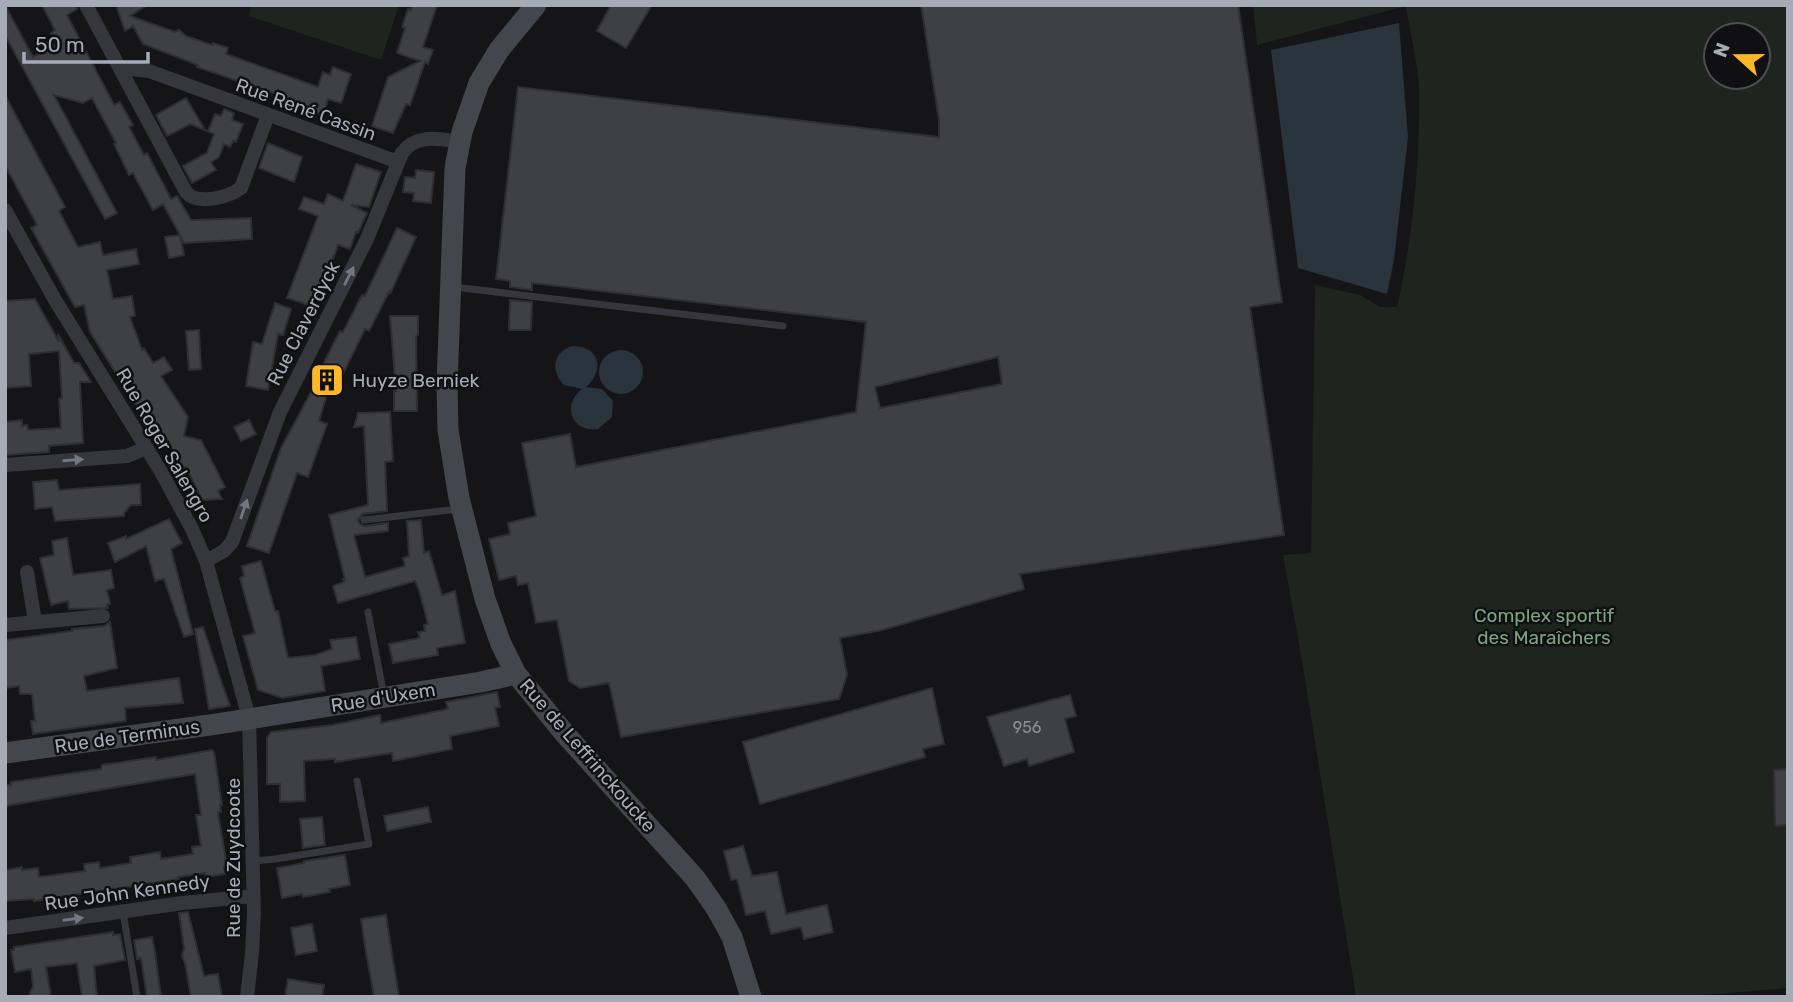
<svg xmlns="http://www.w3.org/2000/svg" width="1793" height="1002" viewBox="0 0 1793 1002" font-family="Rubik,sans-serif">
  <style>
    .green { fill: #1d251e; fill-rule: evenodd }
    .water { fill: #2a343c }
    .building { fill: #3f4044; stroke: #2f2f33; stroke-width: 2; fill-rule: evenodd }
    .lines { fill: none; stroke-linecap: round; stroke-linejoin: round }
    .lane { stroke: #36373c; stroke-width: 7 }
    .street { stroke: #36373c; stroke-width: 14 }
    .secondary { stroke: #44464d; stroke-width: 21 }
    .oneway { fill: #747780 }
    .labels { text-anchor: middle; stroke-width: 5; stroke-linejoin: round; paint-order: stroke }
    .number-label { font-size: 16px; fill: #8c909b }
    .street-label { font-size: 19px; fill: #a6abb8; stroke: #101012 }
    .poi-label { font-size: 19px; fill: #a6abb8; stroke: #101012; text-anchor: start }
    .park-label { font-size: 19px; fill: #7ba57e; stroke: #101012 }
  </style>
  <rect width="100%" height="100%" fill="#151517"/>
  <path class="green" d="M251,5h148l-18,55 -132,-44z
    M1253,5h535v983l-111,9h-321l-54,-336 -19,-106 28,-2 4,-268 45,10 20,12h17c16,-70 23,-146 22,-217 -1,-27 -9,-57 -13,-84l-149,39zM1716,35h42v42h-42z"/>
  <path class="water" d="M1399,23l9,114 -14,123 -7,34 -89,-26 -27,-218z
    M573,346c27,0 32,25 13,41l16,2 11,12 -1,16 -14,12c-26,4 -37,-24 -16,-40l-18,-4c-14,-14 -11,-34 9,-39z
    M599 372a22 22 0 1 1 44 0a22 22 0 1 1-44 0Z"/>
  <path class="building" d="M5,5l28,52 24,-13 -6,-11 4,-3 -13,-25h34l1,4 -10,6 47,90 6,-3 13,23 -4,2 15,28 3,-2 24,46 6,-3 14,24 60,-2 1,21 -68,4 -4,-8 4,20 -15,3 -4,-21 15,-2 -17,-31 -10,6 -20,-37 -4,2 -15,-31 2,-1 -24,-45 -9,5 -29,-8 63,118 -12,6 -100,-184z
    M116,5h31l-17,11 45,16 4,-2 7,6 26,9 1,-2 15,5 -2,6 92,33 5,-15 7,3 3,-8 18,7 -10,29 -13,-4 -5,16 -22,-8 1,-2 -23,-10 -82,-28 1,-2 -55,-21 -10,-18 -8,5z
    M413,5h24l-14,42 10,3 -5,14 -3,-2 -15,43 -4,-1 -13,29 -21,-7 16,-49 32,-16 -23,-8 8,-25 -3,-1 6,-18 3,1z
    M611,5h41l-26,43 -29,-17z
    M921,5h317l44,297 -32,5 34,228 -264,39 4,15 -142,41 -42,8 7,37 -8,24 -218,38 -12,-54 -29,5 -11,-7 -12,-61 -21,3 -8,-40 -10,2 -2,-9 -17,4 -10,-41 21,-5 -2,-11 28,-7 -14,-73 48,-9 6,33 280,-55 10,-90 -334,-39v7l-22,-3v-6l-14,-2 22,-192 421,50v-17zM998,357l4,27 -122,24 -5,-21z
    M5,95l60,112 -6,4 19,36 22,-5 3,13 33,-6 3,15 -32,6 6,29 19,-3 3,20 -5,1 12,33 2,-2 9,15 11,-6 8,13 -11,6 27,41 -4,19 17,4 24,47 -7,4 4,8 -20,1 -16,-33 -4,2 -15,-30 -7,4 -70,-111 -6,-27 -9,2 -44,-79 6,-3 -32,-60z
    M186,98l19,32 -15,-6 -23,12 -11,-21z
    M224,109l10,4 -2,7 11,4 -7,18 -3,-1 -3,6 -6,-3 -5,13 -8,5 5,8 -24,13 -9,-17 24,-13 7,-19 -6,-3 7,-17 6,2z
    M268,143l34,14 -8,25 -35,-14z
    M356,164l25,8 -12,35 -18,-2 16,8 -9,20 -2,-1 -6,17 -12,-4 -17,48 -5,-2 -5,15 -24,-8 31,-82 -19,-7 5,-12 20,7 4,-10 15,7z
    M416,170l18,2 -3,31 -18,-2 1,-8 -11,-1 2,-15 10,1z
    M397,228l19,9 -26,57v-4l-21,41 -4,-2 -32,65 -5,-3 -9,30 8,3 -19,53 -11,-4 -28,80 -22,-7 34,-98 34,-63 -2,-1 27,-53 3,1 19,-37 3,1z
    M35,299l24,43 -1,-8 16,29h5l12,19h-11l3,61 -34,3v6l-44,3v-33l17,-2v6l5,-1 1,5 33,-2 -2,-29 3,-1 -3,-47 -30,3 2,32 -26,2v-87z
    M510,300l22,2 -1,28h-22z
    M275,303l16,6 -8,26 -5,-1 -10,56 -22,-4 7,-44 9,2z
    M390,316h28v19l-2,1 1,75h-23v-20h2z
    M199,330l2,39 -12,1 -3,-39z
    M390,412l3,49 -8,1 2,49 -24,3 -5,6 2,4 4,2 24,-3v8l-34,4 11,42 40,-11 -2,-8 6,-2 -2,-35 14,-1 3,33 5,-2 13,44 13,-4 10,52 -28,5 1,7 -45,8 -4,-19 31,-6 -2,-6 7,-1 -1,-6 4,-1 -9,-34 -4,-9 -77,22 -5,-17 11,-4 -1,-3h2l-16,-64 39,-10 -4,-79 -10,1 4,-14z
    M249,420l7,14 -15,7 -7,-14z
    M57,480l2,10 81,-6 1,21h-10l-7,8v3l-69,5 -3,-14 -17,2 -2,-27z
    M169,519l13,24 -11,6 22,85 -9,3 -20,-58 -9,2 -9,-35 -31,16 -7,-19 18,-7v3z
    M67,538l6,37 38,-5 3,18 -7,2 3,14 -3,1 1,3 -39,1 -1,-8 -17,4 -11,-47 14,-3 -2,-14z
    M261,561l14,50h3l10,47 28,-3 16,-6 -2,-9 26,-3 4,22 -39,7 4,25 -43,7 -24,-8 -15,-54 12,-3 -15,-55 4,-2 -2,-10z
    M110,622l7,46 -33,8 3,15 92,-13 4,25 -58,5 1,13 -93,13 -2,-13h4l-3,-27h-12l-1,-8 -14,2v-48l67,-9v-2l32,-3z
    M203,627l15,45 12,34 -21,3 -14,-80z
    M932,688l12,56 -21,5 2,8 -165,47 -17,-62z
    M497,692l3,15 -5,1 4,18 -49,10 2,13 -59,12 -1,-8 -57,9v-3l-31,2 1,40 -25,1v-18h-13v-46l4,-6 61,-7 48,-10 1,8 67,-14 -2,-7z
    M1070,695l6,21 -11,3 9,33 -45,14 -2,-7 -23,7 -17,-49z
    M212,750l2,2 8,53h-2l1,7h-3l9,55h-3l1,7 -19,3 -1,-4 -27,4 1,2 -145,22v-2l-29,2 1,-31 16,-3v3l16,-2 1,9 46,-6 -1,-7 15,-2 1,6 31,-5 -1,-6 30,-5 1,7 32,-5 -1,-7 9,-1 -5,-31h5l-6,-41 -190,32v-21h6v-3l90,-13 1,-4 54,-8v3z
    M1788,769v56l-13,1 -1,-56z
    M428,807l3,15 -44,9 -3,-15z
    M322,817l3,28 -22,3 -3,-29z
    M743,846l9,30 25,-4 9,42 41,-9 6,27 -29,7 -3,-12 -30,7 -6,-23 -19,4 -9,-36 -6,1 -7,-29z
    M345,855l5,30 -21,4 1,3 -27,5 -1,-3 -20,4 -5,-30 27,-5v-2z
    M188,912l16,64 14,-2 4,23h-31l-6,-34 -3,-7 2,-8 -5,-35z
    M386,915l5,33 8,49h-25l-10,-57 -3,-21z
    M312,924l5,27 -21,4 -5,-27z
    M113,932v3l7,-1 5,26 -31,6 3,31h-15l-5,-34 -31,4 5,30h-23l5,-11 -2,-17 -16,3 -4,-22h3v-3z
    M152,937l3,15 6,45h-14l-6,-39 -4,1 -3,-19z
    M288,979l36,6 -2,12h-37z"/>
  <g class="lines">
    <path class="lane" d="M454,287l329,39
      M364,520l94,-11
      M368,612l16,84
      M253,861l22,-2 94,-15 -12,-63
      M123,912l14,85"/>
    <path class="street" d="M86,5l100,187c11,14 43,5 55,-4l27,-73
      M123,73l9,-4 17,2 249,91
      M5,210l50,90 105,170 32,59 14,32 43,157 5,195 -2,40 -5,44
      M5,465l122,-9 19,-8
      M206,561l18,-10 8,-9 48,-130 87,-173 35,-86c15,-20 36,-14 58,-11
      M27,572l8,50
      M5,625l98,-9
      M5,928l178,-25 70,-7"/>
    <path class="secondary" d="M536,5l-37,45 -20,33 -17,49 -7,36 -8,217 1,45 11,68 26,101 16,45 15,30 49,60 130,144 21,30 16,29 19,60
      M5,753l212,-29 264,-42 35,-8"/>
  </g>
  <defs><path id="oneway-solid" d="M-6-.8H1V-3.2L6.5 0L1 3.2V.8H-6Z" transform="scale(1.75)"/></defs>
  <g class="oneway">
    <use href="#oneway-solid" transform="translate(349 276) rotate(-63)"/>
    <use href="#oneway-solid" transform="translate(73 460) rotate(-4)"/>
    <use href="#oneway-solid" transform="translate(244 509) rotate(-71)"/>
    <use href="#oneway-solid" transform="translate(73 919) rotate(-8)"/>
  </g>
  <defs>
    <g id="building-square" transform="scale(1.75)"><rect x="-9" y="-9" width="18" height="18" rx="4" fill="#ffb725" stroke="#101012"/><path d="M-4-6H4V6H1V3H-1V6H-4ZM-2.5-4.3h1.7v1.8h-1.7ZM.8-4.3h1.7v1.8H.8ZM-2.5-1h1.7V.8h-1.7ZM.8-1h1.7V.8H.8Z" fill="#111"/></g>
  </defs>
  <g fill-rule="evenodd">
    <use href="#building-square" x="327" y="380"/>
  </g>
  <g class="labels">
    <g class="number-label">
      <text x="1027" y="733">956</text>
    </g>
    <g class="street-label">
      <text transform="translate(306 109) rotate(20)" y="7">Rue René Cassin</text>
      <text transform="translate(303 323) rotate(-63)" y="7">Rue Claverdyck</text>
      <text transform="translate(165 445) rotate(60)" y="7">Rue Roger Salengro</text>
      <text transform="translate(383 697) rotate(-9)" y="7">Rue d'Uxem</text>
      <text transform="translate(127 736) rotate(-8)" y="7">Rue de Terminus</text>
      <text transform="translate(588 755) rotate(49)" y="7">Rue de Leffrinckoucke</text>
      <text transform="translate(233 858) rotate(-90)" y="7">Rue de Zuydcoote</text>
      <text transform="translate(127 892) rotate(-8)" y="7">Rue John Kennedy</text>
    </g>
    <g class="poi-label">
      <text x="352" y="387">Huyze Berniek</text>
    </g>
    <g class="park-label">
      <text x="1544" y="622">Complex sportif<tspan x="1544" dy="22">des Maraîchers</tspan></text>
    </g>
  </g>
  <rect width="1793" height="1002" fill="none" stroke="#a6abb8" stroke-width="14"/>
  <g transform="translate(1737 56) rotate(291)"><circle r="33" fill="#101012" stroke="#4c4e54" stroke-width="2"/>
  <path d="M0-5L12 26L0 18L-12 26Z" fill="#ffb725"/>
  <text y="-10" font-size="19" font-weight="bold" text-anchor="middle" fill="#a6abb8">N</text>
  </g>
  <path d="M24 52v10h124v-10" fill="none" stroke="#a6abb8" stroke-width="3.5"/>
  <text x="35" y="52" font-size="21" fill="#a6abb8" stroke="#101012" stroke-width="5" paint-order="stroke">50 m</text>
</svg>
